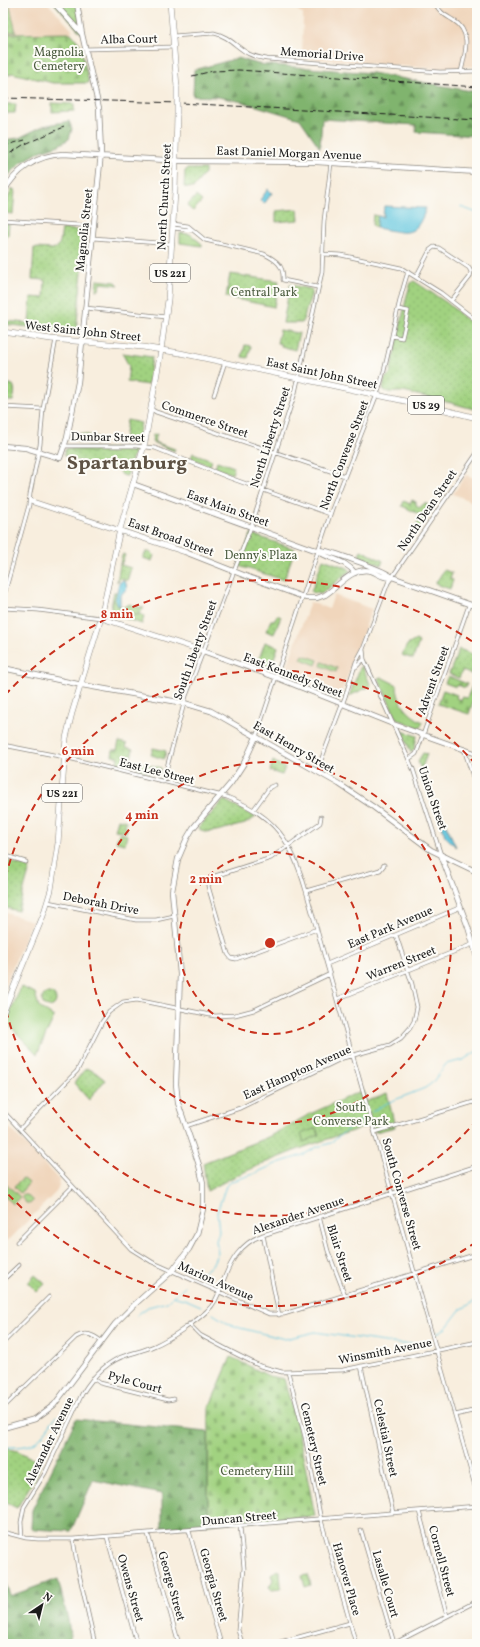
<svg xmlns="http://www.w3.org/2000/svg" width="480" height="1647" viewBox="0 0 480 1647" font-family="Vollkorn,serif">
  <style>
    .built { fill: #f0d6bc }
    .grass { fill: url(#grass-dots); stroke: #5e774e }
    .forest { fill: url(#forest-firs); stroke: #4e6845 }
    .cemetery { fill: url(#cemetery-stones); stroke: #5e774e }
    .garden { fill: #a1d280; stroke: #5e774e }
    .water { fill: #60c6de; stroke: #3e717d }
    .lines { fill: none; stroke-linecap: round; stroke-linejoin: round }
    .stream { stroke: #60c6de; stroke-width: 1 }
    .street-casing { stroke: #8a857d; stroke-width: 4.5 }
    .secondary-casing { stroke: #8a857d; stroke-width: 6 }
    .primary-casing { stroke: #8a857d; stroke-width: 6 }
    .street { stroke: #fff; stroke-width: 3 }
    .secondary { stroke: #fff; stroke-width: 4.5 }
    .primary { stroke: #fff; stroke-width: 5 }
    .rail { stroke: #1c1c1c; stroke-width: 1; stroke-dasharray: 6 3; stroke-linecap: butt }
    .primary-bridge-casing { stroke: #8a857d; stroke-width: 6; stroke-linecap: butt }
    .primary-bridge { stroke: #fff; stroke-width: 5 }
    .ring { fill: none; stroke: #c8321e; stroke-width: 2; stroke-dasharray: 7 5 }
    .labels { text-anchor: middle; stroke-width: 4; stroke-linejoin: round; paint-order: stroke }
    .shield { fill: #fdfcf7; stroke: #605f5e; stroke-width: 1 }
    .shield-label { font-size: 11px; font-weight: bold; fill: #1c1c1c }
    .street-label { font-size: 12px; fill: #1c1c1c; stroke: #fdfcf7 }
    .park-label { font-size: 12px; fill: #4b5c3f; stroke: #fdfcf7 }
    .town-label { font-size: 20px; font-weight: bold; fill: #5e5244; stroke: #fdfcf7 }
    .centre { fill: #c8321e; stroke: #fdfcf7; stroke-width: 2 }
    .ring-label { font-size: 12px; text-anchor: middle; font-weight: bold; fill: #c8321e; stroke: #fdfcf7; stroke-width: 4; stroke-linejoin: round; paint-order: stroke }
  </style>
  <defs>
    <pattern id="grass-dots" width="8" height="8" patternUnits="userSpaceOnUse"><rect width="8" height="8" fill="#a1d280"/><path d="M2 2h.1M6 6h.1" fill="none" stroke="#8ab46e" stroke-width="1.8" stroke-linecap="round"/></pattern>
    <pattern id="forest-firs" width="22" height="20" patternUnits="userSpaceOnUse"><rect width="22" height="20" fill="#80b46e"/><path d="M5 1l3.5 6h-7zM16 11l3.5 6h-7z" fill="#68925a"/></pattern>
    <pattern id="cemetery-stones" width="16" height="16" patternUnits="userSpaceOnUse"><rect width="16" height="16" fill="#a1d280"/><path d="M2 7V4a2 2 0 0 1 4 0v3zM10 15v-3a2 2 0 0 1 4 0v3z" fill="#8ab46e"/></pattern>
  </defs>
  <rect width="100%" height="100%" fill="#fdfcf7"/>
  <filter id="ink" filterUnits="userSpaceOnUse"><feTurbulence type="fractalNoise" baseFrequency=".025" numOctaves="2"/><feDisplacementMap in="SourceGraphic" scale="8" xChannelSelector="R" yChannelSelector="G"/><feConvolveMatrix kernelMatrix="1 2 1 2 8 2 1 2 1" color-interpolation-filters="sRGB"/></filter>
  <filter id="wash" filterUnits="userSpaceOnUse"><feTurbulence type="fractalNoise" baseFrequency=".012" numOctaves="4" result="noise"/><feDisplacementMap in="SourceGraphic" scale="16" xChannelSelector="R" yChannelSelector="G"/><feGaussianBlur stdDeviation="0.9" result="paint"/><feColorMatrix in="noise" values="0 0 0 0 0 0 0 0 0 0 0 0 0 0 0 0 0 1.4 0 .05"/><feComposite in="paint" operator="in"/></filter>
  <g filter="url(#wash)">
    <rect width="100%" height="100%" fill="#f8eede"/>
    <path class="built" d="M3,3h45l24,27 -1,3 -68,1z
      M288,3h189v63l-37,3 -138,-11 1,-44z
      M466,475l11,4v25l-24,-10z
      M334,595l38,14 -32,87 -56,-21 26,-73 19,7z
      M3,912l29,9 -29,69z
      M10,1128l49,52v5l-2,6 -47,48 -7,3v-107z"/>
    <path class="grass" d="M3,3h6l7,29h-13z
      M54,3h23l5,31z
      M52,103l22,1v7l-22,1z
      M3,104h13l-1,9h-12z
      M187,169h18v4l-12,15 -9,-1 1,-16z
      M12,189l3,1 -2,24 -8,-1v-8z
      M298,209l1,11 -23,2v-11z
      M373,215l5,1 -2,12 -4,-3z
      M5,224h4l-1,11 -3,2 -1,28 -1,-40z
      M62,229l24,2 -10,101 -73,-8v-3l26,2 2,-26 13,1 1,-18 -13,-1 2,-31 19,1 4,-1 3,-6z
      M230,274l49,7 -5,26 -48,-10z
      M414,281l33,22 30,25v34l-2,3v6l2,2v37c-24,-7 -49,-13 -74,-18 -7,-1 -14,3 -20,-3l2,-11 5,-4 17,-79 4,-12z
      M290,285l21,4 1,3 -10,31h-19z
      M280,330l19,3 -4,17 -14,-4v-2l-4,-1z
      M245,345l6,1 -3,12 -6,-1z
      M122,353l30,4 -4,28 -21,-3 2,-16z
      M7,383l6,2c3,5 1,11 0,16h-10z
      M127,420l14,3 -4,18h-13z
      M79,433l18,4 1,5h-21l3,-3z
      M67,448l68,1 -8,27c-4,0 -7,-2 -9,-6l-15,-5v3l-36,-10 -3,-4 1,-4z
      M412,500l4,2v3l3,3 6,-5 7,5 -14,21 -4,1 7,-15 -19,-9 2,-5 6,3z
      M251,534l44,15 -11,31 -45,-14z
      M361,550l22,11 -2,4 -22,-9z
      M146,552h5l3,3 -2,6 -9,-3z
      M123,554l2,1 -4,10 10,3 -4,13 -6,-3 -4,4 4,-23z
      M323,559l25,9 2,3 -29,23 -10,-2z
      M444,570l8,3 -2,6 3,1 -3,9 -15,-5z
      M114,592h3l1,14 2,-1 2,7 9,4 10,-2 3,2 -2,8 -31,-10 -1,-2z
      M130,604l3,2 11,2c-4,7 -10,7 -17,5l-6,-5z
      M277,615l4,2 -7,17 -8,-3 5,-11h4z
      M416,640l3,2 -6,17 -11,-4 5,-10z
      M265,642l13,5 -7,20 -13,-5z
      M459,649l18,7v20l-15,-5 -3,7 -10,-4z
      M402,731l15,5 -3,14 -3,3z
      M119,742l8,2 -1,3 7,2 -2,9 -7,-1 -2,9 -5,-2 1,-7 -6,-1 1,-6h4z
      M153,748l13,3 -2,8 -13,-4z
      M423,753l4,1 -6,16 -3,-9z
      M273,761l12,7 -3,7 -12,-4z
      M139,762l22,6 -2,7 -22,-6z
      M224,800l32,17 -11,7 -29,7 -12,1 -6,-4z
      M118,819l8,2 -1,5 2,2 -1,4 -11,-2z
      M3,860l27,8 -12,43 -15,-4z
      M42 1000a7 7 0 1 1 14 0a7 7 0 1 1-14 0Z
      M86,1068l9,4 10,8 -16,20 -15,-17z
      M363,1090l3,12 21,-9 8,34 -20,5 -3,-7c-57,17 -113,37 -165,66l-4,-28 65,-26 42,-23z
      M24,1179l5,4 -9,10 -6,-6 7,-7z
      M23,1195h4l6,6 -3,3 -4,-1 -5,-6z
      M35,1275l10,9 -8,8 -9,-9z
      M3,1448l15,3 23,12 -5,13 -19,32 -14,-7z
      M277,1570l3,1 1,16 -1,2 -8,1 -3,-3 4,-7 -2,-5z"/>
    <path class="forest" d="M238,58l20,6 114,9 105,19v44l-61,-4v-7l-94,-6 -2,29 -20,-29 -57,-17 -25,-5 -25,-1 1,-26z
      M69,121l3,8 -3,10 -10,6 -18,6 -19,11 -19,19v-41l16,-2 24,-12z
      M76,1419l132,13v92l-46,4v-34l-69,-14 -22,51 -40,-2 1,-19z
      M3,1575l7,21 48,-17 10,41 3,24h-68z"/>
    <path class="cemetery" d="M71,33l9,11 9,39h-36l-41,-10 -9,4v-43z
      M448,676l19,8 -2,4 -7,-3 -2,2 -11,-4z
      M472,686l5,3 -8,25 -31,-10 5,-14 14,5 -1,3 5,2 1,-3 5,1z
      M231,1357l38,19 15,3 13,46 18,91 -107,8 1,-116z"/>
    <path class="garden" d="M196,196l6,5 -9,10 -6,-5z
      M180,233l10,1 12,10v2l-22,-3z
      M97,280l19,2 3,3 -19,-2 -1,7h-3z
      M157,434l-3,8 21,7 -1,2 -22,-9 1,-7z
      M71,448h25l-4,5c-4,-2 -13,-4 -18,-1l-3,-2z
      M193,453l19,7 -2,6 -19,-8z
      M217,461l17,6 -2,7 -17,-6z
      M303,655l15,5 -2,5 -15,-6z
      M322,662l15,6 -1,4 -15,-6z
      M361,666h1l9,20 -22,10z
      M381,677l16,8c0,17 11,30 26,37l-3,6 -23,-9 -19,-41z
      M119,833l8,2 -2,9 -9,-2z
      M21,987l14,6 4,14 15,10 -17,37 -31,-32z
      M316,1128l3,7 -15,7 -3,-8z
      M7,1185l13,12 -7,7 -10,-10v-5z
      M308,1575l3,10 -6,2 -3,-11z"/>
    <path class="water" d="M268,189l4,4 -8,11 -4,-4z
      M384,206l42,2c-11,33 -21,24 -50,20l2,-12 5,1z
      M123,580l3,3 1,5 -7,8v9l-2,1 -3,-6 4,-17z
      M443,818l13,29 -11,-11 -4,-14z"/>
    <g class="lines">
      <path class="stream" d="M461,207l16,6
        M372,1112l15,-9 38,-15 7,-5 14,-19 17,-4 14,-9
        M200,1275l12,-10 6,-13 -2,-11 3,-10 -2,-19 9,-26 6,-5 19,-6 27,-12 25,-8 14,-8 14,-4 18,-15 16,-10
        M173,1296l14,4 14,6
        M213,1314l14,9 13,5 45,11 30,-7 84,12h16l8,-1
        M137,1315l11,-8 19,-5 18,-16
        M437,1333l9,-5 14,-18 17,-10
        M3,1447c34,1 34,-4 53,-31"/>
    </g>
  </g>
  <g filter="url(#ink)">
    <g class="lines">
      <g class="street-casing">
        <path id="street" d="M435,3c4,9 10,12 18,17 20,12 12,33 8,52
          M173,36l41,-3c15,3 22,14 35,21 6,3 12,4 18,5l173,13 37,-1
          M85,49l89,-2
          M3,220l91,6
          M173,224l15,2 17,14 59,14c12,6 20,11 19,26l34,7
          M173,228l18,2
          M93,238l79,6
          M323,254l18,1 60,13 40,25 36,28
          M416,277l14,-27 4,-3 5,1 30,20 2,4 -1,5 -19,24
          M86,308l80,9
          M392,336l10,2 6,-27 -10,-2
          M214,395l11,-33
          M3,407l40,2
          M151,409l5,3 189,64
          M64,446h72l19,2 75,30 100,36
          M3,599l26,-94 1,-11 10,-49 3,-36 13,-70
          M3,608l35,2 63,8
          M363,649l1,10 49,110 28,86
          M356,667l8,-8
          M256,737l76,-228 47,-120c12,-39 16,-79 29,-117
          M3,745l61,12 163,40c49,19 65,45 79,94l171,602
          M464,749l13,40
          M409,759l7,-5 2,-5 51,-144
          M317,771l28,-74 11,-35 7,-13 25,-66 89,-130
          M163,782l23,-86 65,-169 44,-134 27,-121 2,-51 7,-58
          M254,809l16,-22 5,-2
          M3,855l23,7
          M306,891l74,-21 4,-5
          M48,902l88,18h20l18,-4
          M317,929l-81,30 -5,-1 -3,-4 -20,-68 3,-7 4,-3 56,-18 49,-35 1,-6
          M327,964l134,-57
          M337,999l136,-55
          M3,1111l128,138 21,13 117,52h15l193,-60
          M186,1126l54,-18 103,-50 47,-13 11,-7 9,-10 4,-7 3,-14 -5,-23 -16,-49
          M20,1129l57,-58 25,-49 7,-10 14,-10 14,-2 78,16 20,-1 19,-5 76,-36
          M375,1132l102,-31
          M319,1216l9,35 17,44
          M263,1235l16,80
          M17,1242l55,-55
          M3,1280l16,-15
          M189,1324l11,11 32,17 28,14 22,6 61,-2 134,-28
          M3,1343l46,-46
          M361,1366l32,147
          M288,1372l17,65 16,83 35,124
          M93,1378l7,5 68,17 6,-1
          M3,1408l73,-71c10,-6 17,-2 25,4
          M455,1415l22,-5
          M419,1511l28,105
          M240,1526l4,42 -6,62 3,10 4,4
          M361,1530l33,113
          M189,1531l32,113
          M3,1532l23,6 12,1h35l404,-33
          M148,1534l31,110
          M22,1537l-1,-15 3,-15 21,-34 37,-79c11,-18 25,-33 45,-39 9,-3 18,-5 27,-9 16,-7 40,-23 53,-35 8,-7 12,-17 15,-27 8,-22 18,-41 41,-49l214,-69
          M107,1537l30,107
          M73,1539l5,30 17,75
          M273,1644l77,-21
          M393,1644l84,-43"/>
      </g>
      <g class="secondary-casing">
        <path id="secondary" d="M54,3l28,31
          M3,193c12,-23 34,-38 60,-39l120,7 134,1 160,10
          M3,446l23,2 34,10 7,-20 11,-56 23,-229 -2,-45 -17,-74 -5,-31
          M133,484l179,65c4,1 8,1 13,2 10,2 62,20 67,26l85,30
          M30,501l155,51 66,26 55,20h11l8,-3c14,-9 28,-29 46,-24 8,3 13,8 21,6
          M319,552c12,8 27,8 36,21
          M101,618l102,33 72,26 118,47 84,30
          M3,668l79,17 102,18 27,8 128,73 33,22 59,44 46,22
          M441,855l27,72 9,30
          M3,1428l32,-9 19,-14 61,-81 19,-19 38,-34 17,-22 8,-15 6,-25v-26l-4,-18 -21,-62 -2,-19 4,-110 -8,-83 6,-32 9,-21 6,-10 38,-45 13,-20 12,-26"/>
      </g>
      <g class="primary-casing">
        <path id="primary" d="M170,3l7,84
          M3,332l48,7 92,8 37,6 253,54 44,11
          M3,1013l40,-97 8,-26 7,-47 8,-105 6,-25 29,-95 19,-89 25,-87 16,-92 7,-50 7,-108 2,-78"/>
      </g>
      <use href="#street" class="street"/>
      <use href="#secondary" class="secondary"/>
      <use href="#primary" class="primary"/>
      <path class="rail" d="M192,76l21,-5 26,-1 238,17
        M3,98l178,5 296,17
        M3,146l22,-6
        M3,158l20,-13 41,-18"/>
      <g class="primary-bridge-casing">
        <path id="primary-bridge" d="M177,114v-27"/>
      </g>
      <use href="#primary-bridge" class="primary-bridge"/>
    </g>
  </g>
  <g class="ring">
    <circle cx="270" cy="943" r="91"/>
    <circle cx="270" cy="943" r="181"/>
    <path d="M477 1120A272 272 0 0 1 3 997M3 889A272 272 0 0 1 477 766"/>
    <path d="M476 1242A363 363 0 0 1 5 1191M5 695A363 363 0 0 1 476 644"/>
  </g>
  <g class="labels">
    <g class="shield">
      <rect x="150" y="264" width="40" height="18" rx="3"/>
      <rect x="408" y="396" width="36" height="18" rx="3"/>
      <rect x="42" y="784" width="40" height="18" rx="3"/>
    </g>
    <g class="shield-label">
      <text x="170" y="277">US 221</text>
      <text x="426" y="409">US 29</text>
      <text x="62" y="797">US 221</text>
    </g>
    <g class="street-label">
      <text transform="translate(129 39) rotate(-1)" y="4">Alba Court</text>
      <text transform="translate(322 54) rotate(4)" y="4">Memorial Drive</text>
      <text transform="translate(289 153) rotate(2)" y="4">East Daniel Morgan Avenue</text>
      <text transform="translate(164 197) rotate(-87)" y="4">North Church Street</text>
      <text transform="translate(84 230) rotate(-84)" y="4">Magnolia Street</text>
      <text transform="translate(83 331) rotate(6)" y="4">West Saint John Street</text>
      <text transform="translate(322 373) rotate(12)" y="4">East Saint John Street</text>
      <text transform="translate(205 419) rotate(19)" y="4">Commerce Street</text>
      <text transform="translate(108 437) rotate(1)" y="4">Dunbar Street</text>
      <text transform="translate(270 437) rotate(-72)" y="4">North Liberty Street</text>
      <text transform="translate(344 455) rotate(-69)" y="4">North Converse Street</text>
      <text transform="translate(228 508) rotate(20)" y="4">East Main Street</text>
      <text transform="translate(427 510) rotate(-56)" y="4">North Dean Street</text>
      <text transform="translate(171 537) rotate(20)" y="4">East Broad Street</text>
      <text transform="translate(195 650) rotate(-70)" y="4">South Liberty Street</text>
      <text transform="translate(293 675) rotate(21)" y="4">East Kennedy Street</text>
      <text transform="translate(433 680) rotate(-70)" y="4">Advent Street</text>
      <text transform="translate(294 747) rotate(30)" y="4">East Henry Street</text>
      <text transform="translate(157 771) rotate(14)" y="4">East Lee Street</text>
      <text transform="translate(433 798) rotate(71)" y="4">Union Street</text>
      <text transform="translate(101 903) rotate(11)" y="4">Deborah Drive</text>
      <text transform="translate(390 927) rotate(-23)" y="4">East Park Avenue</text>
      <text transform="translate(401 963) rotate(-22)" y="4">Warren Street</text>
      <text transform="translate(297 1072) rotate(-24)" y="4">East Hampton Avenue</text>
      <text transform="translate(402 1194) rotate(74)" y="4">South Converse Street</text>
      <text transform="translate(298 1215) rotate(-19)" y="4">Alexander Avenue</text>
      <text transform="translate(340 1253) rotate(72)" y="4">Blair Street</text>
      <text transform="translate(216 1281) rotate(24)" y="4">Marion Avenue</text>
      <text transform="translate(385 1351) rotate(-11)" y="4">Winsmith Avenue</text>
      <text transform="translate(135 1382) rotate(15)" y="4">Pyle Court</text>
      <text transform="translate(386 1438) rotate(78)" y="4">Celestial Street</text>
      <text transform="translate(49 1441) rotate(-64)" y="4">Alexander Avenue</text>
      <text transform="translate(314 1444) rotate(77)" y="4">Cemetery Street</text>
      <text transform="translate(239 1518) rotate(-5)" y="4">Duncan Street</text>
      <text transform="translate(442 1561) rotate(75)" y="4">Cornell Street</text>
      <text transform="translate(347 1579) rotate(74)" y="4">Hanover Place</text>
      <text transform="translate(386 1584) rotate(74)" y="4">Lasalle Court</text>
      <text transform="translate(214 1585) rotate(74)" y="4">Georgia Street</text>
      <text transform="translate(172 1586) rotate(74)" y="4">George Street</text>
      <text transform="translate(131 1588) rotate(74)" y="4">Owens Street</text>
    </g>
    <g class="park-label">
      <text x="59" y="56">Magnolia<tspan x="59" dy="14">Cemetery</tspan></text>
      <text x="264" y="296">Central Park</text>
      <text x="261" y="559">Denny's Plaza</text>
      <text x="351" y="1111">South<tspan x="351" dy="14">Converse Park</tspan></text>
      <text x="257" y="1475">Cemetery Hill</text>
    </g>
    <g class="town-label">
      <text x="127" y="469">Spartanburg</text>
    </g>
  </g>
  <circle cx="270" cy="943" r="6" class="centre"/>
  <g class="ring-label">
    <text x="117" y="618">8 min</text>
    <text x="78" y="755">6 min</text>
    <text x="142" y="819">4 min</text>
    <text x="206" y="883">2 min</text>
  </g>
  <rect width="480" height="1647" fill="none" stroke="#fdfcf7" stroke-width="16"/>
  <g transform="translate(42 1605) rotate(35)" stroke="#fdfcf7" stroke-width="3" paint-order="stroke">
  <path d="M0-3L7 15L0 10L-7 15Z" fill="#1c1c1c"/>
  <text y="-6" font-size="11" font-weight="bold" text-anchor="middle" fill="#1c1c1c">N</text>
  </g>
</svg>
